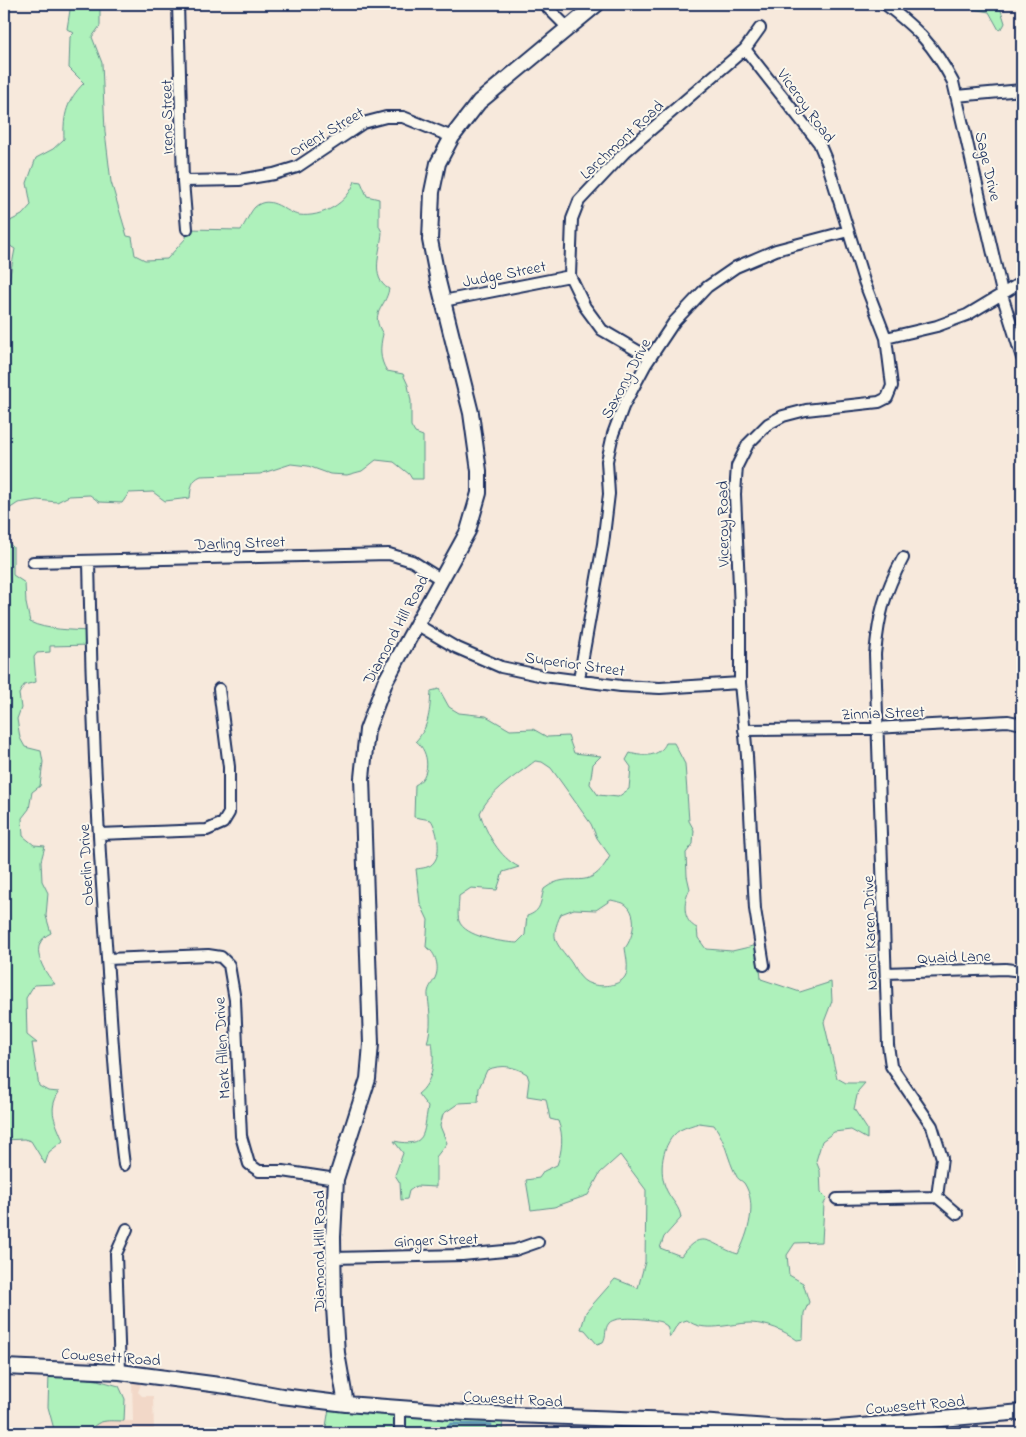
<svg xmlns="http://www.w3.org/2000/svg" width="1026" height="1437" viewBox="0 0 1026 1437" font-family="'Indie Flower',sans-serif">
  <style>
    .built { fill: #f2d8c8 }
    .green { fill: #aef1bb; stroke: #64908c; fill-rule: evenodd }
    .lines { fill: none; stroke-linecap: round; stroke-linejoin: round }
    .stream { stroke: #5f96b3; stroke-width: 3 }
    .street-casing { stroke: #1b2f5e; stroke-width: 14 }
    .secondary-casing { stroke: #1b2f5e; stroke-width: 18 }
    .street { stroke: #fbf7ec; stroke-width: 10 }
    .secondary { stroke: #fbf7ec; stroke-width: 14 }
    .labels { text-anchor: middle; stroke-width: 4; stroke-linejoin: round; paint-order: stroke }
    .street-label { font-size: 16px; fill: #1b2f5e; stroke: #fbf7ec }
  </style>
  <rect width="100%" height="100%" fill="#f7e9dc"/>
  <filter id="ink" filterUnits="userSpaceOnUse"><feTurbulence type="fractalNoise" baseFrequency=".02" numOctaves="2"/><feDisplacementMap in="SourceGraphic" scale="10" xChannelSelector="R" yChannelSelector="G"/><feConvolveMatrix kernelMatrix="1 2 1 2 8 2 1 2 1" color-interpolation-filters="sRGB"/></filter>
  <g filter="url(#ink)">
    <path class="built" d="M132,1379h11l-5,13 4,4h11l1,37h-60l1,-9 6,-3h32z"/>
    <path class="green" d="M71,4h29v22l-8,11 10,26 3,69 6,50 16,54 5,1 3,18 10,5 22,-1 19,-21 1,-9 54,1c4,-6 9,-18 14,-23 16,-14 32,7 44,8 23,3 49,-12 56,-34l6,1 6,14 12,3v27l3,6c-1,18 -13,46 7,57 -4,20 -20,23 -6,45 -3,13 -4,25 4,37l16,3 5,11 3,16v25l4,7 8,3v43h-11l-3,-5 -15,-12 -18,-2 -14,11 -15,4 -17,-1 -22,-8 -17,-2 -31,10 -59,2c-10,4 -10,12 -11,22l-25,3 -12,-9 -24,1 -7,10 -23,-1 -9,-7 -21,1 -12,6 -20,-2 -19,3 -12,8 -2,9 1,20 8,7v28l12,8 1,20 4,19c16,8 42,8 60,9l1,14 -41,1v6l-13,1 -3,4 2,25 -12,3 -5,9 2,14 -4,11 3,19 5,9 16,4 2,11 -3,24 -8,6 -3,17 -7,9 1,18 11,9 11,1 -4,15 1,20 6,12 -2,23 5,17c-24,11 -8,38 4,51l-21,1 -8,13 1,37 10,8h-5l7,43 9,5 11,1c-12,19 -3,30 4,49l-14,11 -4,12 -14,-23 -7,-2 -20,1v-834l11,-57 -11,-7 6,-21 12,-6 9,-10 -4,-22 9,-25 17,-9 11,-10c-1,-24 3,-39 20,-56l-15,-15 1,-31 4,-4 -7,-4z
      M973,4h26l6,19 -2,4 -4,3 -10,-18 -16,-3z
      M439,689l10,18 10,6 27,3 24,14 23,-1 14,8 21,-1 6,17 27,3 -8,8 -3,20 8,11 20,2 11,-8 2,-22 -5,-7 4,-7c13,4 30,4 36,-10h8l11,21 4,57 5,9 -1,14 -7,9 1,23 3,13c-7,13 -8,32 7,39l1,10 8,11 26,2 26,-6 3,34 39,13 31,-10 1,19 -8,21 13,56 9,5h19l-7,8 -4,18 13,20v10l-16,-9 -17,2 -12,9 -6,20 4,10 1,21 6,6 -3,6 -2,38 -27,1 -8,12 2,20 14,8 6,19 -5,11 -1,26 -6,1c-14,-10 -28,-16 -46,-17 -21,0 -47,11 -64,-3l-9,3 -8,14 -3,-11 -6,-4c-10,-3 -45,-7 -52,1 -5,6 -2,13 -6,19l-6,2 -12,-14 -4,-1 5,-17 29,-33 23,9 7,-26 1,-72 -26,-35 -20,18 -12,22 -34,12 -23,3 -5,-30 13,-2 5,-7 13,-6c5,-14 7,-29 1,-44l-8,-2 -4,-20 -19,-3 2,-16 -2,-6c-13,-8 -26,-10 -40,-4l-8,18 -1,14 -19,1 -16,11 -3,12 7,17 -11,14v30l-20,-1 -7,5 -2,8 -6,1 -1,-17 -5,-8 8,-22 -9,-12c33,7 29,-7 34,-34l-10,-13c15,-11 17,-34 14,-51h-5c5,-17 3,-29 1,-47 -1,-7 4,-12 7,-18 5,-10 1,-26 -9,-31l2,-27 -8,-17 -4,-34c6,-1 14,-1 18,-7 8,-10 3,-33 -3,-42l-17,-3 1,-32c16,-8 15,-33 1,-44 13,-14 14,-31 15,-50zM535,761l7,1 9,6 40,56 6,14 13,18c-22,41 -38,11 -66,33 -4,13 -2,22 -17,27l-2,19 -8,8c-16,-1 -52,-6 -58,-22 -2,-7 0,-17 0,-25l12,-8 26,2 6,-18 16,-5c-19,-9 -33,-34 -39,-54 10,-22 36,-37 55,-52zM611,900c4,1 9,2 12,3 16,8 11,34 2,45 1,7 3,16 2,23 -2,15 -25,17 -36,13 -11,-3 -15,-14 -20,-22 -15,-20 -22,-22 -10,-48l13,-5 22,1zM699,1123l15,2c12,16 13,33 22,50 1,4 5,5 8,8 14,21 4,51 -6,71 -26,-7 -35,-29 -57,2l-21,-8 4,-11 17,-19c-1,-11 -9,-17 -14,-27 -9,-18 -6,-49 13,-61 6,-3 13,-5 19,-7z
      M49,1374l48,6 22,6 6,13 -1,22c-15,0 -27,-3 -35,12h-34l-7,-26z
      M330,1402l173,13 -1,18h-177z
      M611,1420l159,13h-160z"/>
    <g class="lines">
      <path class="stream" d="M447,1433l-1,-4 5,-5 40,1"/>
      <g class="street-casing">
        <path id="street" d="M178,4l5,177 4,48
          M544,4l24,24
          M885,4c33,26 48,40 68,78l51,219 18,57
          M745,49l74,94 8,19 37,119 22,57 6,48 -5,12 -8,4 -73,8 -23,6 -15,8 -20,20 -11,22 -2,28 5,115v74l7,73 8,153 9,56
          M956,96l66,-6
          M183,181l56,-1 35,-6 23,-7 66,-44 23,-6h17l49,20
          M443,301l127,-25
          M886,338l51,-12 30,-11 55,-33
          M650,358l-48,-28 -17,-23 -15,-31 2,-57 7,-18 46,-49 120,-103 15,-21
          M903,558c-19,35 -24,56 -28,96l13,391 3,21 41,60 10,32 -5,39
          M33,562l356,-8 23,7 30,19
          M89,562c2,132 8,264 18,396 5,69 8,138 17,207
          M416,624l39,23 46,20 42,9 78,10 39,2 80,-5
          M579,679l24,-135 6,-50 -2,-33 6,-27 10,-27 23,-43 28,-42 33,-35 29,-20 40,-17 72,-19
          M744,730l111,-1 153,-8 14,3
          M99,834l108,-4 16,-7 6,-10v-46l-10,-78
          M107,959l101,-4 13,2 8,8 6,35 6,136 8,28 10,7h24l53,8
          M886,973l119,-4 17,2
          M937,1197l20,17
          M837,1199l100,-2
          M333,1258l129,-3 53,-5 23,-8
          M120,1372l-4,-118 11,-25
          M400,1433v-25"/>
      </g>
      <g class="secondary-casing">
        <path id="secondary" d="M4,1367l116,5 107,14 55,10 64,8 120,9 233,9 83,6 45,1 195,-17
          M346,1404l-9,-51 -3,-46 -1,-70 3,-58 32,-100 3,-35 -9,-266 5,-48 18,-48 83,-151 11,-38v-22l-8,-58 -33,-132 -8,-41 2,-48 6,-29 14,-26 27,-35 118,-98"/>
      </g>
      <use href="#street" class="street"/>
      <use href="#secondary" class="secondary"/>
    </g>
  </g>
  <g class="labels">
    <g class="street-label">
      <text transform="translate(807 105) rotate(54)" y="6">Viceroy Road</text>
      <text transform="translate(166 117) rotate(-91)" y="6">Irene Street</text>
      <text transform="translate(326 131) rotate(-30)" y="6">Orient Street</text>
      <text transform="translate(621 139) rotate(-43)" y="6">Larchmont Road</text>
      <text transform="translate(989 166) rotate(77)" y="6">Sage Drive</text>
      <text transform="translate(504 273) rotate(-11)" y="6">Judge Street</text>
      <text transform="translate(625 378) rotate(-62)" y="6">Saxony Drive</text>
      <text transform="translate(722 524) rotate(-91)" y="6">Viceroy Road</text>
      <text transform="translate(240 542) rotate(-2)" y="6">Darling Street</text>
      <text transform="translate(395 629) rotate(-62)" y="6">Diamond Hill Road</text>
      <text transform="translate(575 663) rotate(8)" y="6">Superior Street</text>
      <text transform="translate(883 712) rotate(-2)" y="6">Zinnia Street</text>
      <text transform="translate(85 865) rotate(-93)" y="6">Oberlin Drive</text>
      <text transform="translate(869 933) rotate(-92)" y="6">Nanci Karen Drive</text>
      <text transform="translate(954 956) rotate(-2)" y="6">Quaid Lane</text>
      <text transform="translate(221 1048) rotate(-93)" y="6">Mark Allen Drive</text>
      <text transform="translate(436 1239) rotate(-2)" y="6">Ginger Street</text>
      <text transform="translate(318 1251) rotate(-90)" y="6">Diamond Hill Road</text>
      <text transform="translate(111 1356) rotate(4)" y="6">Cowesett Road</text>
      <text transform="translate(513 1398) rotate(3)" y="6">Cowesett Road</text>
      <text transform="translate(915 1404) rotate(-5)" y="6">Cowesett Road</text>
    </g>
  </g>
  <rect width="1026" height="1437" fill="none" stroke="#fbf7ec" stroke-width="20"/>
  <rect x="10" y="10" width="1006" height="1417" fill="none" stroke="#1b2f5e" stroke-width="2" filter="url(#ink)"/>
</svg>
